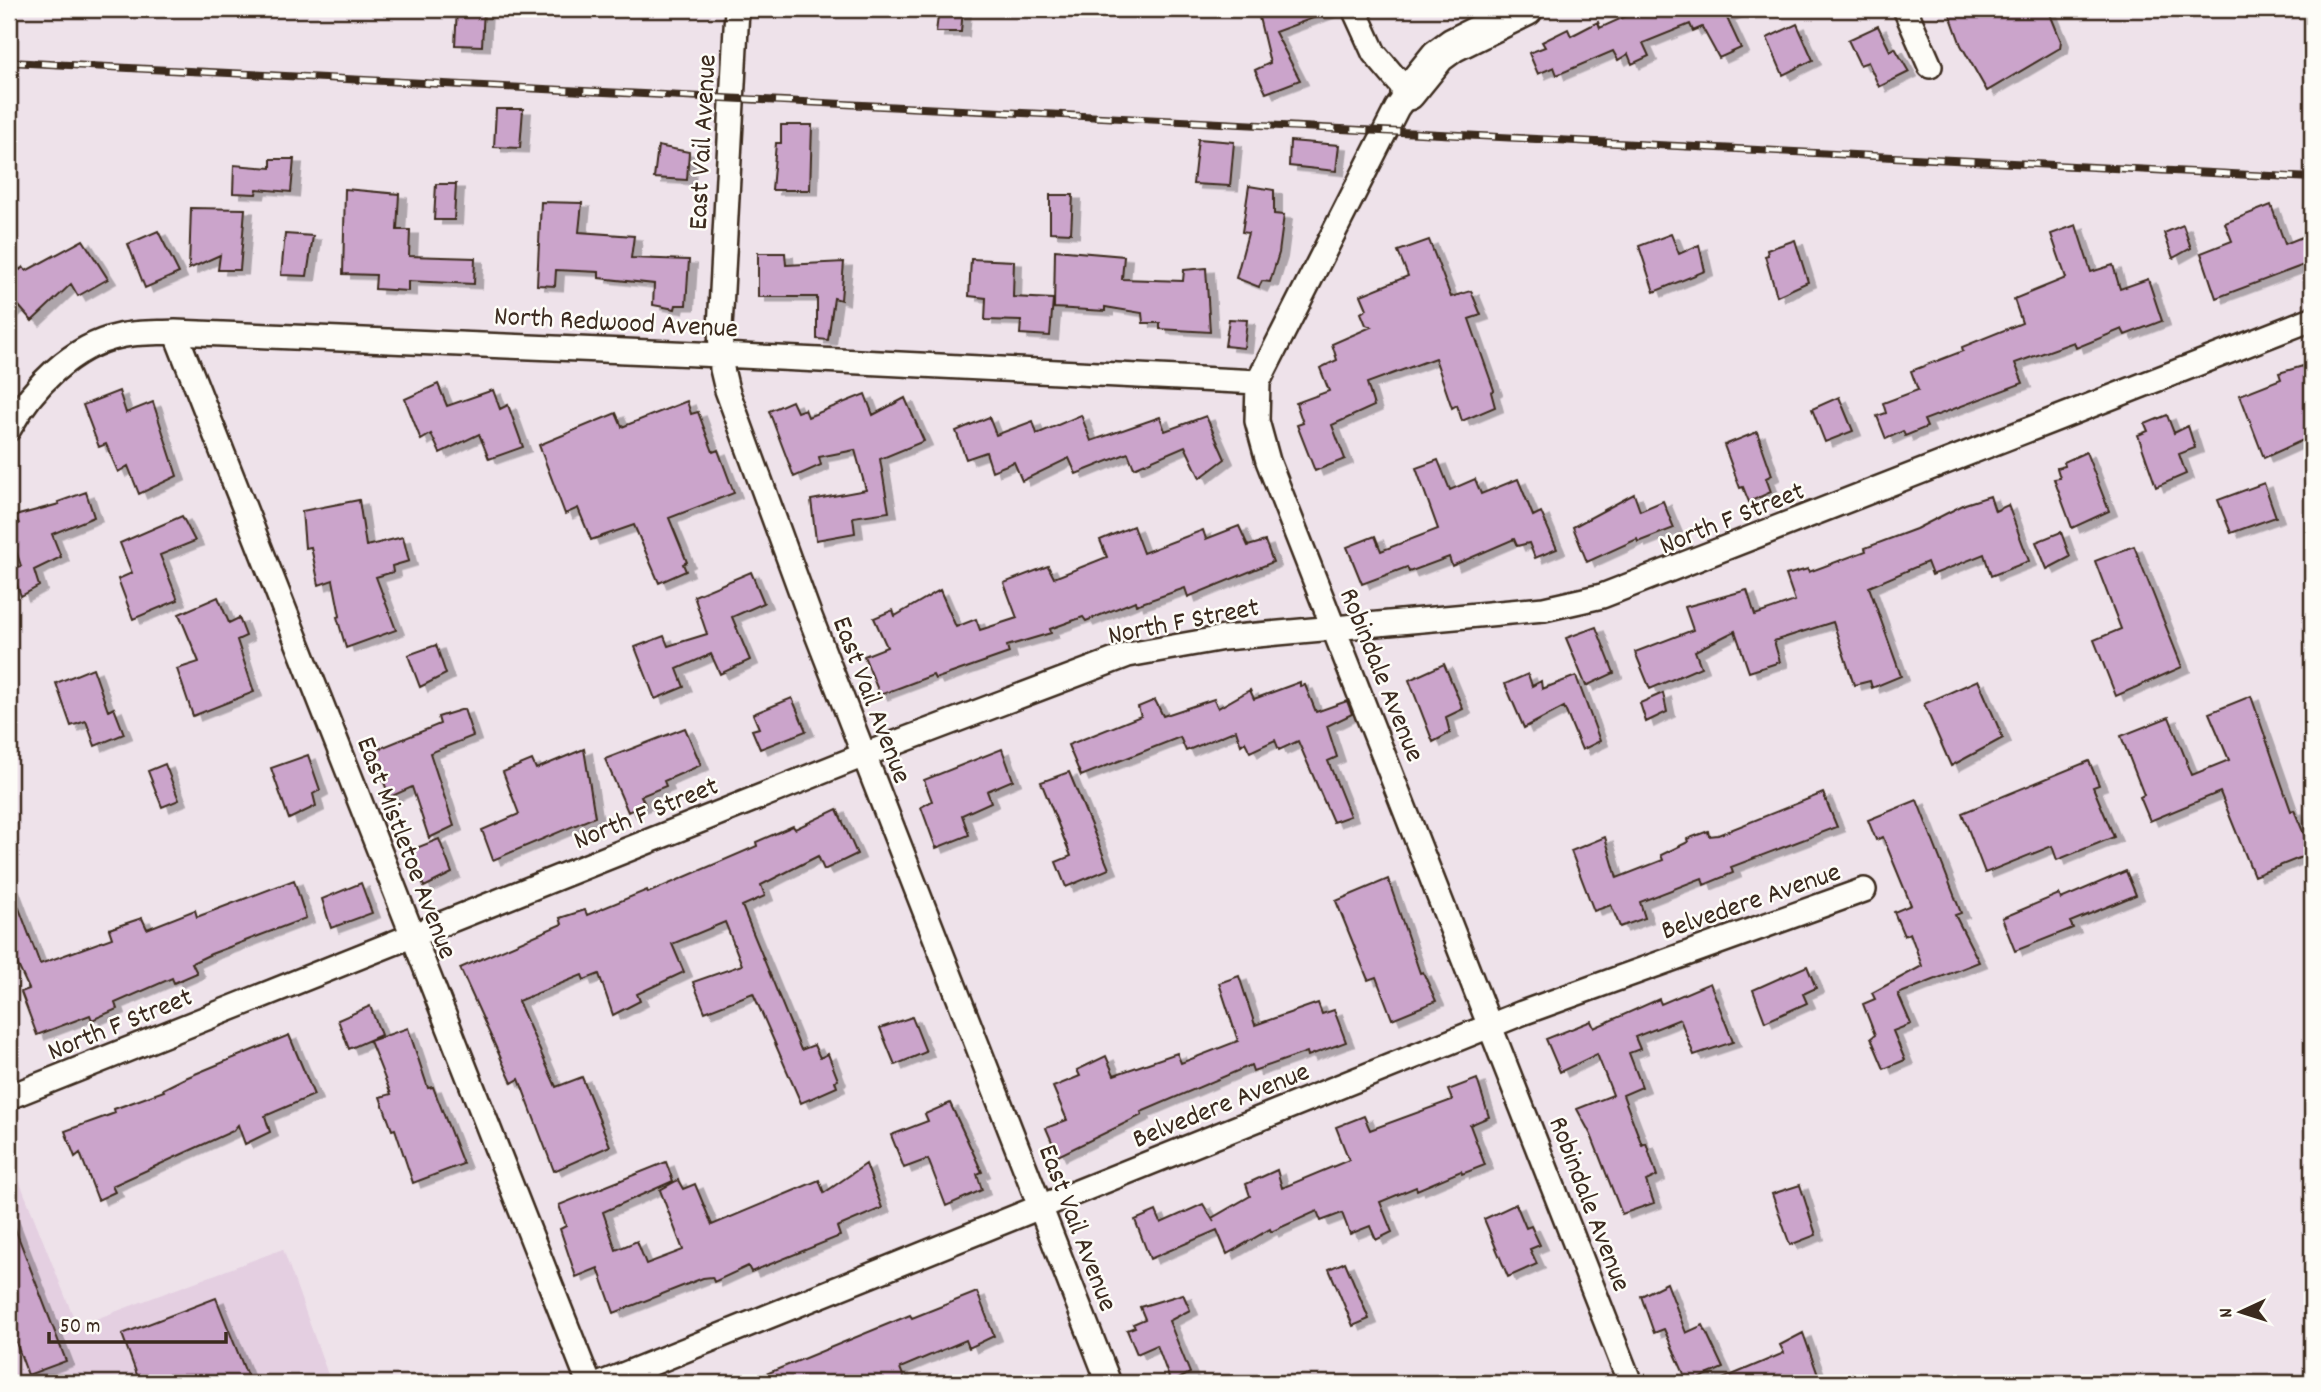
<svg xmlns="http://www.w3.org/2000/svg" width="2321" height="1392" viewBox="0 0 2321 1392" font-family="Dekko,sans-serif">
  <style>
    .built { fill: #e4cfe1 }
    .building { fill: #cba4cb; stroke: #3b2a1e; stroke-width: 2; filter: url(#shadow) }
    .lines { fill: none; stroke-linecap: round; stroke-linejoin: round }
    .street-casing { stroke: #3b2a1e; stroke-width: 28 }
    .secondary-casing { stroke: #3b2a1e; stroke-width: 38 }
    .street { stroke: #fdfcf7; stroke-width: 23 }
    .secondary { stroke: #fdfcf7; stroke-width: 33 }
    .rail-casing { stroke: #3b2a1e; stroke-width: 8 }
    .rail { stroke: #fdfcf7; stroke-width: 5; stroke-dasharray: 16; stroke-linecap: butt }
    .labels { text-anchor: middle; stroke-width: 5; stroke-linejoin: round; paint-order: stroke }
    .street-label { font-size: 28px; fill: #3b2a1e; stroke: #fdfcf7 }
  </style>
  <defs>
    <filter id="shadow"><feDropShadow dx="8" dy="4.5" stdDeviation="0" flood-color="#0004"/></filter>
  </defs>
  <rect width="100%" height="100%" fill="#eee2ea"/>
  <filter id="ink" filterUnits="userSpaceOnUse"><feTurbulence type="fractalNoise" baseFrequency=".0143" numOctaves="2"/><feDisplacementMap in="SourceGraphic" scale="14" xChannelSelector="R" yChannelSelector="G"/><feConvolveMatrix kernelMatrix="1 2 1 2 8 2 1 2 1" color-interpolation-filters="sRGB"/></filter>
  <g filter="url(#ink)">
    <path class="built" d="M9,1155l68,171 206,-77 48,134h-322z"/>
    <path class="building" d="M457,9h27l-2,37 -27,-1z
      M939,9h24l-2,23h-25z
      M1257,9l75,2 -57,21 25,48 -34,13 -11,-23 15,-7z
      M1642,9h101l-17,7 15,32 -22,10 -17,-31 -9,4 -3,-7 -47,19 6,13 -17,8 -4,-10 -10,6 -5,-9 -56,24 -3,-8 -16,7 -9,-21 16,-6 -3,-5 26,-13 3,7 27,-14 2,6z
      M1948,9h100l13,32 -1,7 -73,43 -26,-46z
      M1797,24l16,36 -30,15 -16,-37z
      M1878,26l12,25 5,-3 14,24 -30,15 -11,-25 -8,3 -12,-25z
      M496,109h27l-3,39 -26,-1z
      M781,125h31l-2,65h-38l4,-47h5z
      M1198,139l36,3 -4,44 -37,-2z
      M1290,141l49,4 -3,26 -47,-5z
      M658,146l31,6 -2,28 -33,-2z
      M271,159h23l-3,33 -34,-3 -1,5 -23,-1 1,-28 37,3z
      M436,184h20l-2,36h-20z
      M1249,186l25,4v24l10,1 -5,38 -9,29 -8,-1 -3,6 -23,-9 12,-45 -6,-1z
      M345,189l54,5 -2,36h13l-1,26 66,2 -1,26 -66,-3v10l-33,-2 1,-14 -33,-1z
      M1050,195h23l-2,38 -21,-1z
      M541,202l41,1 -3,29 55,4 -3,22 58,2 -3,45h-10l-1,4 -22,-4 1,-21 -55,-6v-6l-43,-2 -1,16 -18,-1z
      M2271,205l14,39 27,-11v29l-96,36 -15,-45 31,-12 -7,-18z
      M191,208l54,1 -5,61h-22l2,-15 -31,14z
      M2076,225l15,47 22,-7 7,24 28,-10 14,42 -37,14 -3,-6 -46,19 -2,-6 -59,21 8,20 -99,37 3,7 -22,9 -2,-5 -17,8 -9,-23 9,-3 -3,-10 35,-13 -7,-19 52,-20 -1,-4 60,-24 -8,-24 52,-21 -15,-44z
      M2183,225l8,23 -18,10 -9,-25z
      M158,231l21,42 -34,15 -17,-44z
      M285,234l28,2 -6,40 -26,-1z
      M1671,234l8,20 20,-9 6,26 -51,21 -15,-46z
      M83,240l25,39 -30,17 -7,-12 -39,37 -14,-16 -9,8v-52l11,9 3,-3 3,4z
      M1429,240l22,57 20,-6 10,24 -12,4 25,71 -3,2 4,15 -33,14 -5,-16 -5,3 -17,-50 -68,25 7,23 -42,19 13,34 -30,12 -18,-46 6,-2 -7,-20 33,-12 -9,-23 17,-8 -5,-16 39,-17 -5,-2 -5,-12 6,-4 -6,-14 47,-19 -10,-25z
      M1795,240l13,42 -31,14 -12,-40 3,-1 -1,-5z
      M1055,250l69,6 -2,23 61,2 1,-11 22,-2 4,64 -50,-3v-6h-17l-1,-10 -37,-6v4l-51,-3z
      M758,253h27l1,12 58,-3 -3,38 -7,-2 -6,42 -11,-1v-42h-59z
      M971,259l43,2 -1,36 40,2 -3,37 -30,-2 1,-13 -36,-1 1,-22 -17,-2z
      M1229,319l18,1 -3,28 -19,-2z
      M2303,366l9,22v48l-48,22 -24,-63 41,-16 -2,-6z
      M438,384l9,22 46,-16 7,19 8,-4 15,42 -34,12 -10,-25 -39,19 -9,-19 -10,6 -16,-41z
      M119,391l7,22 27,-11 24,74 -38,18 -11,-28 -10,6 -12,-28 -7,3 -16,-42z
      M865,394l8,21 32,-17 19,43 -44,18 9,53 -36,5 2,16 -39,7 -5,-40 55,-10 -11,-40 -36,7 2,8 -27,12 -25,-66 23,-10 5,11 8,-3 3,8z
      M1839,397l14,34 -28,11 -13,-33z
      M687,401l4,13 7,-2 15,40 5,-2 16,43 -65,25 18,44 -4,2 3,7 -27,12 -25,-58 -43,15 -13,-32 -13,6 -26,-69 77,-32 6,14z
      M1081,415l10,26 69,-24 5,14 41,-15 19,43 -25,19 -15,-32 -51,22 -6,-15 -52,21 -7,-16 -47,23 -8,-19 -22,9 -6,-19 -20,7 -10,-28 33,-14 7,18 37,-14 4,13z
      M2167,415l7,18 14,-7 7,22 -16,6 7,20 -30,13 -18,-52 10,-4 -3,-7z
      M1757,432l15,43 -6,3 5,14 -22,10 -6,-15 -3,1 -16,-43z
      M2086,452l23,59 -37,17 -18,-49 6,-1 -3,-10 8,-2 -1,-4z
      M1438,460l12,30 25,-11 6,15 37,-15 15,37 8,-4 16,37 -22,9 -6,-15 -12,3 -3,-7 -62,27 -3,-9 -40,15 -2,-5 -45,17 -15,-37 28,-11 6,15 57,-22 -22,-61z
      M2264,483l12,34 -45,16 -13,-33z
      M86,492l8,25 -42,17 9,23 -27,13 5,16 -18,10 -10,-27 10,-3 -12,-36v-3l10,-3 -4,-8 44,-12 -1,-2z
      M1634,494l6,17 23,-10 11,27 -36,14 -1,-3 -50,23 -14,-35z
      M1990,496l5,15 13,-6 21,56 -38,15 -7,-22 -52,21 -5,-13 -58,25 32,89 -29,12 -2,-7 -16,4 -21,-63 -59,19 6,21 -31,10 -14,-41 -40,20 6,16 -51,22 -15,-37 58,-22 -8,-23 62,-17 8,25 40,-14 -9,-26 22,-6 1,3 57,-21 -1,-3 51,-19 49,-25z
      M359,500l7,46 37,-9 6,24 -17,5 1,6 -17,5 20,53 -50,18 -9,-31 3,-1 -7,-36 -14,5 -8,-38 -6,1 -3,-37z
      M182,516l13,25 -35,14 18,45 -45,19 -15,-40 14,-6 -12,-30z
      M1133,526l10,27 60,-23 3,9 33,-13 9,20 17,-5 8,21 -85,35 -3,-9 -49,17 -1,-4 -49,20 -3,-4 -33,12 1,4 -44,13 2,7 -74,26 -2,-4 -53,20 -16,-39 23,-9 -13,-29 19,-8 2,6 45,-26 16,37 20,-8 4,11 37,-12 -13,-35 44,-17 6,12 53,-21 -7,-17z
      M2061,532l9,25 -23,12 -11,-27z
      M2134,546l48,121 -66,29 -22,-56 27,-11 -26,-68z
      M751,572l13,31 -32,14 18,43 -30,14 -9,-20 -34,15 7,18 -29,12 -20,-52 29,-11 4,10 39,-12 -13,-38z
      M218,597l11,26 10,-5 7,18 -9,4 17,52 -61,24 -16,-47 22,-7 -20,-48z
      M1596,627l18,46 -28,13 -20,-48z
      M436,645l10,29 -26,13 -12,-32z
      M1444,664l19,45 -17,8 4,16 -17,9 -24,-62z
      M93,668l15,43 6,-3 10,26 -29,12 -9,-25 -15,5 -15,-43z
      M1528,674l4,12 9,-5 1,8 34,-13 24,65 -18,9 -18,-43 -40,21 -19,-44z
      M1978,680l25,58 -52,28 -27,-62z
      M1300,682v4l5,-1 11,27 31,-11 5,13 -25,12 10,31 -9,4 22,55 -17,6 -35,-81 -19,9 -4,-10 -25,12 -5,-10 -4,3 -5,-15 -50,21 -6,-14 -99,39 -13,-31 73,-29 -3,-9 17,-7 8,16 51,-17 4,9 32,-18 4,9z
      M1663,693l4,19 -21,10 -6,-19z
      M2251,696l40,115 3,-1 18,43 -58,23 -34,-84 -70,29 -10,-24 4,-2 -23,-59 48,-19 23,58 37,-15 -20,-47z
      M792,698l14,33 -46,18 -8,-19 7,-2 -6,-14z
      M464,709l9,27 -43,17 24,73 -25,12 -17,-51 -22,10 -19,-45 69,-28 -2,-7z
      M685,728l16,37 -37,16 2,5 -25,10 4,8 -17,8 -23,-53z
      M584,749l11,68 -102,43 -11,-30 37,-16 -16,-42 29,-12 4,9z
      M1002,749l11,31 -26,11 4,11 -29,13 7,20 -33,13 -15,-41 11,-6 -8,-21z
      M308,755l12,35 -7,4 3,12 -27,13 -18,-51z
      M2089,761l10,24 -6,2 21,50 -57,23 -5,-14 -67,27 -23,-60z
      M165,764l14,36 -17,7 -14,-36z
      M1069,772l40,97 -43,18 -10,-25 15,-6 -30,-74z
      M1823,793l14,34 -106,40 2,6 -29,12 -2,-7 -62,24 5,16 -25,9 -9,-22 -17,6 -23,-60 34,-14 12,41 46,-18 -2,-5 27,-13 -1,-3 21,-8 1,5 9,-1z
      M1917,800l44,113 -6,2 24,47 -81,32 13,30 -18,7 12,29 -21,9 -13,-31 4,-3 -12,-31 12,-5 -3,-6 50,-27 -12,-33 -6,3 -10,-24 17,-7 -28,-68 -7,3 -8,-20z
      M837,809l20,45 -33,16 -6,-14 -57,29 4,11 -23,10 59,144 13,-5 6,13 8,-4 10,26 -3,1 2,6 -36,16 -48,-110 -48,19 -12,-30 49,-17 -17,-43 -53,22 12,28 -47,22 3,7 -27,14 -14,-41 -15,6 -2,-5 -64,26 38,86 26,-10 28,69 -56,25 -35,-92 -7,4 -52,-115 102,-44 -2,-6 25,-8 2,5 60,-25 1,3 109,-47 -1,-4 37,-16 2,3z
      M439,839l13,34 -28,14 -13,-37z
      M2126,871l10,24 -66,27 3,6 -58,23 -13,-33 57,-24 2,5z
      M1388,879l32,94 3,-1 13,29 -44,18 -16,-42 -8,3 -32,-79z
      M294,880l12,38 -95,36 -19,9 5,10 -23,10 -2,-5 -57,25 2,6 -25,11 -2,-5 -53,20 -16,-43 8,-3 -20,-43v-58l2,-1 29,77 72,-26 -3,-9 33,-11 5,11 48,-19 2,7z
      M361,883l11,30 -41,15 -9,-29z
      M1807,966l9,22 -13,6 4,9 -42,19 -12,-32z
      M1239,976l16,49 63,-22 4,11 12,-4 12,32 -38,14 -1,-4 -54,19 -2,-6 -110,47 1,3 -84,41 -12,-28 21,-8 -14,-33 27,-11 -3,-6 29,-14 8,19 63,-22 4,10 57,-22 -19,-58z
      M1710,983l23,59 -39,13 -14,-36 -45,18 5,12 -11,4 13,34 -19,8 19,50 4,-2 11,33 -11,5 8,22 -32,11 -31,-79 -14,-26 36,-14 -16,-41 -37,18 -14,-33 45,-18 3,7 65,-29 2,5z
      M370,1006l11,29 -32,14 -11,-29z
      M912,1017l14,35 -31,13 -15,-37z
      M408,1028l20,60 5,-1 30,77 -50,19 -18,-54 -3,1 -12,-33 11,-3 -21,-53z
      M289,1035l25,60 -49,21 5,16 -25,12 -7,-19 -5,6 -121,55 3,6 -17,8 -18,-47 -5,4 -10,-26 50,-18 -1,-4 50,-18 -1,-2 20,-10z
      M1477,1079l12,38 -19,8 15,40 -23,9 -1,-3 -44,19 -1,-3 -36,15 12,30 -16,8 -6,-14 -20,8 -8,-21 -21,8 -4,-10 -46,21 -1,-3 -43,25 -10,-24 -67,29 -15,-39 21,-9 5,12 42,-19 11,18 -2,-4 38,-22 -4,-12 31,-14 5,18 67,-28 -13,-33 28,-11 6,14 82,-30 -4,-10z
      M950,1103l32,69 -5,2 5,16 -36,16 -18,-47 -24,9 -13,-33 37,-14 -3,-7z
      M666,1162l7,19 -70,31 13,38 21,-9 9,23 37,-14 -23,-60 18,-10 5,9 12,-5 17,41 107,-45 5,13 42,-29 16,44 -45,19 3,9 -89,36 -3,-6 -34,16 -2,-5 -9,1 -89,35 -16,-45 -22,9 -16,-48 6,-3 -7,-21z
      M1800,1185l16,50 -26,10 -18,-51z
      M1516,1204l10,24 5,-2 9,19 -10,4 7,15 -29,13 -24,-58z
      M9,1213l57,148 -38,14 -19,-52z
      M1345,1262l24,57 -16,7 -24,-57z
      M1667,1283l19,50 17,-8 20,43 -35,15 -24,-54 -10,4 -13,-37z
      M977,1292l17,44 -25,12 -3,-8 -66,28 6,15h-162l166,-68 2,3z
      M1183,1294l7,16 -21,11 21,52 -19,10 -14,-38 -20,9 -10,-24 8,-3 -2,-3 12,-5 -5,-12z
      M216,1298l34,85h-110l-18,-49z
      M1803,1333l16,45 -13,5h-93l71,-30 -4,-8z"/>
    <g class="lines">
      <g class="street-casing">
        <path id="street" d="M737,9l-17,319 2,41 5,21 82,224 300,769
          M1354,9l20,44 34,40 -11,15 -139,274 -1,39 11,40 362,922
          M1905,9l25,57
          M175,332l414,1051
          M9,429c23,-42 63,-83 111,-93 17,-4 37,-3 55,-4l546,23 537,27
          M9,1097l855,-342 264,-100 96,-17 320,-29 58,-13 710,-277
          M603,1383l919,-370 342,-123"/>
      </g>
      <g class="secondary-casing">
        <path id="secondary" d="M1408,93l30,-37 15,-11 73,-36"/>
      </g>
      <use href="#street" class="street"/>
      <use href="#secondary" class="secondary"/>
      <g class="rail-casing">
        <path id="rail" d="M9,62l2303,116"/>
      </g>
      <use href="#rail" class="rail"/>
    </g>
  </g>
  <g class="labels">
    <g class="street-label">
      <text transform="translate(700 142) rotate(-87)" y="10">East Vail Avenue</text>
      <text transform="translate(616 320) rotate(3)" y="10">North Redwood Avenue</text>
      <text transform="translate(1731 516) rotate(-22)" y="10">North F Street</text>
      <text transform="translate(1183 619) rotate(-11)" y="10">North F Street</text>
      <text transform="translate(1384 674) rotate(68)" y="10">Robindale Avenue</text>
      <text transform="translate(874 699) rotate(69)" y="10">East Vail Avenue</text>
      <text transform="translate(645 811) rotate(-22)" y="10">North F Street</text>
      <text transform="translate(409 847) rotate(69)" y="10">East Mistletoe Avenue</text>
      <text transform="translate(1750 899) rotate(-19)" y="10">Belvedere Avenue</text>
      <text transform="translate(119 1022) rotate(-22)" y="10">North F Street</text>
      <text transform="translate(1220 1103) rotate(-22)" y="10">Belvedere Avenue</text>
      <text transform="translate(1592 1203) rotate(69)" y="10">Robindale Avenue</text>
      <text transform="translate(1080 1227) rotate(69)" y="10">East Vail Avenue</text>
    </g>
  </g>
  <rect width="2321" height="1392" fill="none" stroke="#fdfcf7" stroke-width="35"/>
  <rect x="18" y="18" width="2286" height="1357" fill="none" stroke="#3b2a1e" stroke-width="2.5" filter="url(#ink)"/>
  <g transform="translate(2241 1312) rotate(266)" stroke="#fdfcf7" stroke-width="5" paint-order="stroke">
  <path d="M0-5L12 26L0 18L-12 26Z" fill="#3b2a1e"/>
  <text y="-10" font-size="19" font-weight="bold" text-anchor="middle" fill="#3b2a1e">N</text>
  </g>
  <path d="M49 1332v10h177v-10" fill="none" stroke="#3b2a1e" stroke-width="3.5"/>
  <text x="60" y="1332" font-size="21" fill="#3b2a1e" stroke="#fdfcf7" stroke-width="5" paint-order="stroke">50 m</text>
</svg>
